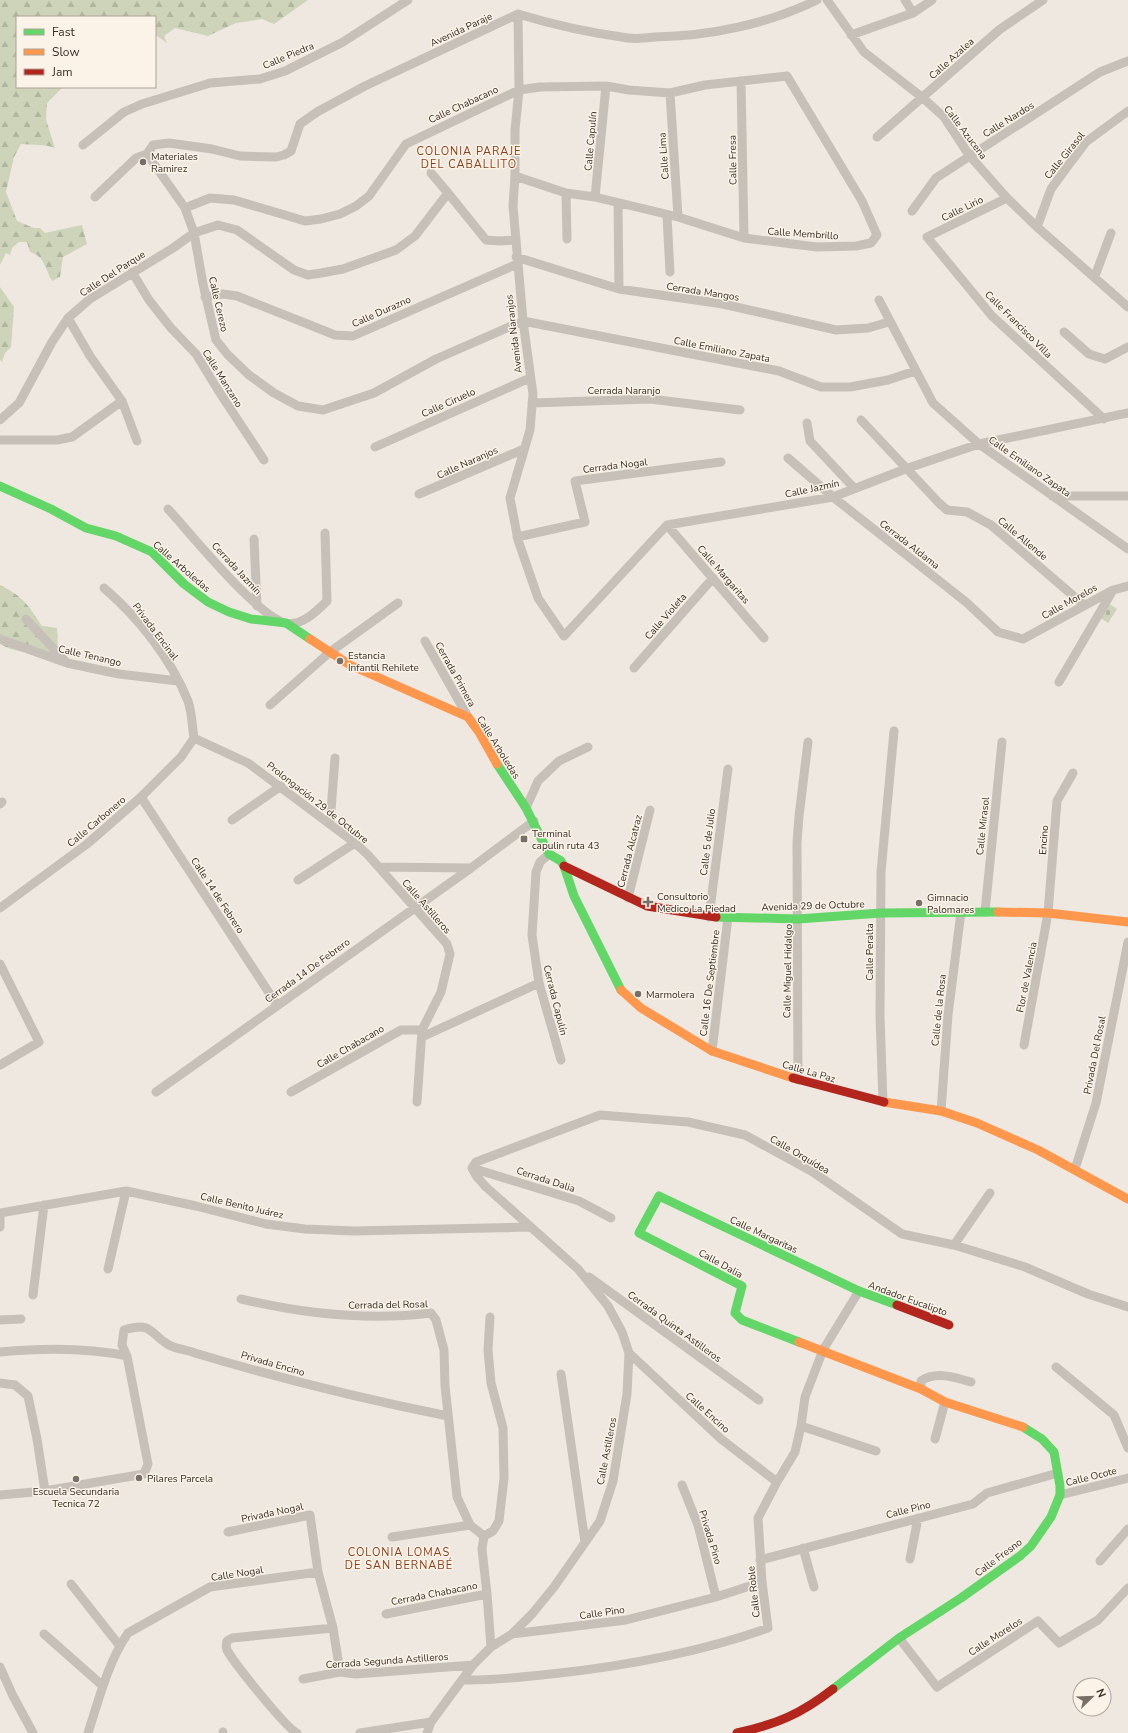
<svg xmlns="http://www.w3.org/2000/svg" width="1128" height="1733" viewBox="0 0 1128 1733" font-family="'Nunito Sans',sans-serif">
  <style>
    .forest { fill: url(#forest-firs) }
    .cemetery { fill: url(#cemetery-stones) }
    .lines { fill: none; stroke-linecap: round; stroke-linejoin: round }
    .street { stroke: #c7c0b9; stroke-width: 9 }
    .fast { stroke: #63d668; stroke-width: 9 }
    .slow { stroke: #ff974d; stroke-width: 9 }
    .jam { stroke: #b3261e; stroke-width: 9 }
    .poi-dot { fill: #786f68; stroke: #fbf3e7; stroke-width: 1.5 }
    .labels { text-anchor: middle; stroke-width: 3; stroke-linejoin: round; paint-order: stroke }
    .street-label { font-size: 10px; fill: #382e27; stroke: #fbf3e7 }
    .poi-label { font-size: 10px; fill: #382e27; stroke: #fbf3e7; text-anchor: start }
    .neighbourhood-label { font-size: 11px; letter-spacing: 1px; fill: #8d3d1a; stroke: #fbf3e7 }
  </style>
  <defs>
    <pattern id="forest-firs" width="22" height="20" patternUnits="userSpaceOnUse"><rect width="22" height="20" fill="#cdd4b9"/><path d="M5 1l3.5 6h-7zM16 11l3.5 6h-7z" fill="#b1b69f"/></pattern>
    <pattern id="cemetery-stones" width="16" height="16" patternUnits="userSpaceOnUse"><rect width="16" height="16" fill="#cdd4b9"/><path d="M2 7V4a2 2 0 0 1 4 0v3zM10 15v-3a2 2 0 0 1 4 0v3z" fill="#b1b69f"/></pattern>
  </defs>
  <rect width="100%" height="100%" fill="#eee8e0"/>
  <path class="forest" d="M0,0h308l-34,24 -12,-5 -26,4 -28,13 -33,-8 -11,8 3,7 -10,-7 -2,1v-20h-138v70h46l-16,16 -1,17 9,28c-10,-4 -23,-3 -34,-4l-7,13 -8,35 11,29 17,7h6l5,5 37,-8 5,19 -24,13 -3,20 -8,4c-7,-12 -7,-25 -22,-29l-3,-10h-8l-7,6 -2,7 -4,-2 -6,12z
    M0,283v4l14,20 -3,40 -6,6 -3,9 -2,-2z
    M0,585c25,13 27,19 42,41l15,2 1,22 -8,5c-17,-4 -38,-1 -50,-12z"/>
  <path class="cemetery" d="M1108,603l9,6 -9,14 -9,-6z"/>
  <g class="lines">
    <path class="street" d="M827,0l37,52 59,46 21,19 25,38 38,43 30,29 91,80
      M905,0l8,13
      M518,14l1,76 -4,40v46l-2,30 10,115 10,73 -3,36 -20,68 8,42 20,58 26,38 103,-111 166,-28 75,-29 71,-24 149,-31
      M851,35l62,-22 19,-13
      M741,81l3,157
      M670,93l8,124
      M877,137l122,-107 44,-30
      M83,145l41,-33 18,-8 68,-21 50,-4 25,-8 58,-29 65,-42
      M147,154l38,54 9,25 9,51 13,56 12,15 21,20 25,18 24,13 25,4 51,-17 62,-34 87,-38
      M431,173l17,20
      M566,193l1,46
      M95,197l41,-39 11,-4 6,-9 16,-2 43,6 28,7 36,1 8,-2 7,-4 9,-27 17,-12 48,-26 153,-72c36,11 73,19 110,24 9,1 19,0 27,-1 55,-1 113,-13 162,-37
      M595,197l11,-111
      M1007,198l-80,39 65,79 112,103
      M618,203l1,86
      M185,208l25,-10 24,2 71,21 16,-2 19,-5 16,-8 13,-10 37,-52 113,-54 21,-3 66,-1 23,4 41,3 35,-8 82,-9 75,125 15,34 -6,8 -15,3 -39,1 -73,-9 -66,-21 -83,-20 -29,-4 -51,-17
      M912,211l24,-33 164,-106 28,-11
      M667,216l3,56
      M1037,227l14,-38 19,-26 16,-21 42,-31
      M516,257l103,32 104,15 113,26 32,-2 21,-6
      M132,272l17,28 22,28 25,26 22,36 46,70
      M1095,276l16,-43
      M205,297l18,-3 14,2 98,39 18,1 164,-72
      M879,300l54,103 46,41 149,105
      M68,318l22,38 32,45 15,40
      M523,321l256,50 42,16h29l38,-7 27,-9
      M1064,332l25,22 16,5 23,-12
      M532,403l118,-4 90,11
      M0,420l19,-17 33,-61 16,-24 22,-19 83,-51 21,-15 24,-8 19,5 57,40 14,5 13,-2 22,-4 53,-19 19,-14 33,-43 38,47 14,1 15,-1
      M861,420l78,83 8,7 20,2 24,13 93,80
      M807,423l3,18 44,47
      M0,440h57l15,-3 50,-36
      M375,447l155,-69
      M788,458l45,39 133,105 32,30 25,7 90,-49 15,-4
      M419,494l105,-45
      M1052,496h76
      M168,509c24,26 87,105 117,114 16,4 32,-12 42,-22l-2,-68
      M667,525l97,113
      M517,537l68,-15 -10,-41 146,-19
      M254,539l3,67
      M104,588c35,30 67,71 84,113 4,11 4,25 6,37
      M26,619l40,43
      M0,639l67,24 52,11 59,7
      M425,641l43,76
      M634,668l79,-90
      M1059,682l54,-92
      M270,705l60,-53 68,-49
      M194,738l54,25 107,80 13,12 79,89 3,10 -9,38 -19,38 -5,72
      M141,797l136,208
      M0,804l2,-2
      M526,808l12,-27 21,-20 29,-14
      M232,820l49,-34
      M330,824l5,-66
      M549,854l-9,8 -4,10 -4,63 7,48 22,77
      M379,867l92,1 63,-47
      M298,880l57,-37
      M628,898l22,-88
      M0,908l87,-64 54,-47 40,-40 13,-19
      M985,912l17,-170
      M709,917l19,-148
      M0,964l39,78 -39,23
      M422,1037l117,-54
      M1024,1045l24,-132 9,-112 16,-28
      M712,1051l16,-134
      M798,1080l-1,-237 2,-27 9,-74
      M156,1092l315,-224
      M291,1092l110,-62h21
      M883,1102l-3,-86 1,-144 13,-141
      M941,1111l7,-96 13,-103
      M472,1168l4,-6 124,-47 88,7 57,13 68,37 89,62 52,11 71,22 63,27 40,13
      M472,1168l107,33 32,17
      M1075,1169l21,-66 32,-161
      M0,1213l126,-22 70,15 70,18 39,5 49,2 176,-4
      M0,1227v-14
      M954,1245l36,-52
      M108,1269l18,-78
      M589,1277l170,123
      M33,1295l11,-90
      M241,1299c63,15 126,22 190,14l5,7 8,30 1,36 12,111 13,28 14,11 -2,13 5,45 4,53
      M0,1320l21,-1
      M0,1352c42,-4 85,-5 127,4
      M629,1353l92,86 56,43
      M1056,1367l58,48 14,33
      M561,1374l24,168
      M0,1383l15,2 13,11 9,43 8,52
      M921,1389v-8c14,-10 34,-4 50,1
      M801,1426l75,25
      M935,1439l10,-37
      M682,1485l16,40 18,72
      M0,1495l45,-4 99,-17 4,-10 -21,-108 -5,-11 2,-15c30,-9 25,4 45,15 7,4 18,5 26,8 83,25 168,46 253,63
      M1060,1495l68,-17
      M228,1532l82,-17 8,57 15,56 7,44
      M484,1536l9,-5 6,-10 5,-43 -1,-50 -12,-45 -3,-33 2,-33
      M392,1537l78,-12
      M803,1548l11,39
      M910,1559l8,-41
      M760,1560l213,-56 14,-11 71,-20
      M1100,1561l28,-32
      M71,1584l48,61
      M386,1614l101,-20
      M44,1634l59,52
      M512,1634l114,-14 90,-23 46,-15
      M899,1638l38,49 101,-66 21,22 39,-23 30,-32
      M0,1667l13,29 20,37
      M303,1679l37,-7 16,2 117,-9
      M463,1680c30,1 58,-3 88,-6 74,-8 147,-21 217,-46l-6,-46 -4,-64 19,-36 18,-30 6,-26 4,-29 18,-47 36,-59
      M88,1733c11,-34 20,-71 40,-100l82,-46 108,-15
      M223,1733v-1
      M297,1733c-11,-5 -63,-70 -70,-83 -1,-3 -1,-6 0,-9l5,-3 101,-10
      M360,1733l71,-11
      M427,1733l4,-11 42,-57 18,-18 21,-13 20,-20 22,-27 46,-66 13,-40 14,-87 2,-41 -7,-21 -14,-26 -30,-37 -92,-82 -9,-10 -5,-9"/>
    <path class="fast" d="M0,486l51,23 35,19 30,8 36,16 32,32 24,18 21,10 22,7 35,4 24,16
      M497,764l29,44 23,46 12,7 3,5 10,30 47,94
      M716,917l82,2 83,-6 117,-1
      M799,1342l-57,-22 -7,-7 7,-27 -103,-53 20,-37 200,95 38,14
      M833,1689l66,-51 62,-40 59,-42 11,-10 20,-29 9,-22v-9l-6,-34 -12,-13 -19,-12"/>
    <path class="slow" d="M310,639l40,26 118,52 11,15 18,32
      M998,912l50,1 80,9
      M621,990l20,18 71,43 81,27
      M884,1102l57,9 36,12 61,27 90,49
      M799,1342l122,47 24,13 78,25"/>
    <path class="jam" d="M564,866l83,40 69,11
      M793,1078l91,24
      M897,1305l52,20
      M737,1733c40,-9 64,-19 96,-44"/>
  </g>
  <g class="poi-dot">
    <circle cx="143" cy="162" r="4"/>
    <circle cx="340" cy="661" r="4"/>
    <rect x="520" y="835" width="8" height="8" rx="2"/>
    <path d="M646 896h4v4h4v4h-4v4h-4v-4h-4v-4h4z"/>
    <circle cx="919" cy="903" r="4"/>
    <circle cx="638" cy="994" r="4"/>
    <circle cx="139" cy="1478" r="4"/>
    <circle cx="76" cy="1479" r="4"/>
  </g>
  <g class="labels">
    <g class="street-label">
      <text transform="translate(461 29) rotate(-25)" y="4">Avenida Paraje</text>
      <text transform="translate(288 55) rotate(-23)" y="4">Calle Piedra</text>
      <text transform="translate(951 58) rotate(-42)" y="4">Calle Azalea</text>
      <text transform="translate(463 104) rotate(-25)" y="4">Calle Chabacano</text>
      <text transform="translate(1008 119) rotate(-32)" y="4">Calle Nardos</text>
      <text transform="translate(966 132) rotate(53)" y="4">Calle Azucena</text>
      <text transform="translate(590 141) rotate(-85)" y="4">Calle Capulín</text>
      <text transform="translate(1064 155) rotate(-51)" y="4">Calle Girasol</text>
      <text transform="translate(663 156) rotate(-94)" y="4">Calle Lima</text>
      <text transform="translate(732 160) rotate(-91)" y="4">Calle Fresa</text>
      <text transform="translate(962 208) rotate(-26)" y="4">Calle Lirio</text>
      <text transform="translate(803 233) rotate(4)" y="4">Calle Membrillo</text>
      <text transform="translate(112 273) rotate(-33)" y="4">Calle Del Parque</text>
      <text transform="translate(703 291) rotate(9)" y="4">Cerrada Mangos</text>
      <text transform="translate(219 304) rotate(77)" y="4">Calle Cerezo</text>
      <text transform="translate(381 311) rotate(-24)" y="4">Calle Durazno</text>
      <text transform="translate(1019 324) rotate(45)" y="4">Calle Francisco Villa</text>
      <text transform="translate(513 334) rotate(-97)" y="4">Avenida Naranjos</text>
      <text transform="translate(722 349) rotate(11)" y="4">Calle Emiliano Zapata</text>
      <text transform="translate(223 378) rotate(58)" y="4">Calle Manzano</text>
      <text x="624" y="394">Cerrada Naranjo</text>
      <text transform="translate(448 402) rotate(-24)" y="4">Calle Ciruelo</text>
      <text transform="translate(467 462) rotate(-24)" y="4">Calle Naranjos</text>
      <text transform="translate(615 465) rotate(-7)" y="4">Cerrada Nogal</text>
      <text transform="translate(1030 466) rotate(35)" y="4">Calle Emiliano Zapata</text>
      <text transform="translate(812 488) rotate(-12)" y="4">Calle Jazmín</text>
      <text transform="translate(1023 538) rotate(40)" y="4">Calle Allende</text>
      <text transform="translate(910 544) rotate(38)" y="4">Cerrada Aldama</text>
      <text transform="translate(182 566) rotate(41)" y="4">Calle Arboledas</text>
      <text transform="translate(237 568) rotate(47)" y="4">Cerrada Jazmín</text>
      <text transform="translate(724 574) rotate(49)" y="4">Calle Margaritas</text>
      <text transform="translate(1069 601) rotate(-29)" y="4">Calle Morelos</text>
      <text transform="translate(665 616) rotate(-49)" y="4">Calle Violeta</text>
      <text transform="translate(156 631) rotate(53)" y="4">Privada Encinal</text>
      <text transform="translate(90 655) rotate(13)" y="4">Calle Tenango</text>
      <text transform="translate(456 674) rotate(61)" y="4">Cerrada Primera</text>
      <text transform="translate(499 747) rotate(58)" y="4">Calle Arboledas</text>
      <text transform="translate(318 802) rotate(38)" y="4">Prolongación 29 de Octubre</text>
      <text transform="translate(96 821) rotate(-40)" y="4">Calle Carbonero</text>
      <text transform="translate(982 826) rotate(-84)" y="4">Calle Mirasol</text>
      <text transform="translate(1043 840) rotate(-86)" y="4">Encino</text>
      <text transform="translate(707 842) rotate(-83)" y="4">Calle 5 de Julio</text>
      <text transform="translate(629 851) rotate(-76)" y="4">Cerrada Alcatraz</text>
      <text transform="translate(218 895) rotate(57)" y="4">Calle 14 de Febrero</text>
      <text transform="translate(813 905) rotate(-2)" y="4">Avenida 29 de Octubre</text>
      <text transform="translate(427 906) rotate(49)" y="4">Calle Astilleros</text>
      <text transform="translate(869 952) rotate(-90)" y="4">Calle Peralta</text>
      <text transform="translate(307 970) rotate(-36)" y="4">Cerrada 14 De Febrero</text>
      <text transform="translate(787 971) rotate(-89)" y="4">Calle Miguel Hidalgo</text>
      <text transform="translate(1026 977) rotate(-79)" y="4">Flor de Valencia</text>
      <text transform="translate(709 983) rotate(-83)" y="4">Calle 16 De Septiembre</text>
      <text transform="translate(556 1000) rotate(76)" y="4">Cerrada Capulín</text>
      <text transform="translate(938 1010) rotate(-84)" y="4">Calle de la Rosa</text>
      <text transform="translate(350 1046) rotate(-30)" y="4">Calle Chabacano</text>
      <text transform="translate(1094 1055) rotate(-79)" y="4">Privada Del Rosal</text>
      <text transform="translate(809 1071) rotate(16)" y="4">Calle La Paz</text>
      <text transform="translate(800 1154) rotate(30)" y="4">Calle Orquídea</text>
      <text transform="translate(546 1179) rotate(18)" y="4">Cerrada Dalia</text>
      <text transform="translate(242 1205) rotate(13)" y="4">Calle Benito Juárez</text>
      <text transform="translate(764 1234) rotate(25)" y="4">Calle Margaritas</text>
      <text transform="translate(721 1263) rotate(29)" y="4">Calle Dalia</text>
      <text transform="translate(908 1298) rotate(20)" y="4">Andador Eucalipto</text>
      <text transform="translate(388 1304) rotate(-1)" y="4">Cerrada del Rosal</text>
      <text transform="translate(675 1326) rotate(36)" y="4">Cerrada Quinta Astilleros</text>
      <text transform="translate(273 1363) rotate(16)" y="4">Privada Encino</text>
      <text transform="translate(708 1412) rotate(42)" y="4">Calle Encino</text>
      <text transform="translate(606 1451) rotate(-79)" y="4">Calle Astilleros</text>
      <text transform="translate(1091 1476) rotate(-14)" y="4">Calle Ocote</text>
      <text transform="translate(908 1509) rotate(-14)" y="4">Calle Pino</text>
      <text transform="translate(272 1512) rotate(-12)" y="4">Privada Nogal</text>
      <text transform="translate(711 1537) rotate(73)" y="4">Privada Pino</text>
      <text transform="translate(998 1557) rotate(-37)" y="4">Calle Fresno</text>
      <text transform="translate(237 1573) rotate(-9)" y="4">Calle Nogal</text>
      <text transform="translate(753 1592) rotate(-96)" y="4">Calle Roble</text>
      <text transform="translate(434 1593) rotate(-11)" y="4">Cerrada Chabacano</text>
      <text transform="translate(602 1612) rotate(-8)" y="4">Calle Pino</text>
      <text transform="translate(995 1636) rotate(-33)" y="4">Calle Morelos</text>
      <text transform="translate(387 1660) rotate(-4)" y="4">Cerrada Segunda Astilleros</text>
    </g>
    <g class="poi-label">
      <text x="151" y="160">Materiales<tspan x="151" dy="12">Ramirez</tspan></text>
      <text x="348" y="659">Estancia<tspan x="348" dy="12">Infantil Rehilete</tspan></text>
      <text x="532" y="837">Terminal<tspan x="532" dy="12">capulin ruta 43</tspan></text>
      <text x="657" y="900">Consultorio<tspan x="657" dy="12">Medico La Piedad</tspan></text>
      <text x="927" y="901">Gimnacio<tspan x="927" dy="12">Palomares</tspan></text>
      <text x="646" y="998">Marmolera</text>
      <text x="147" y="1482">Pilares Parcela</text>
      <text x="76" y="1495" text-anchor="middle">Escuela Secundaria<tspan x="76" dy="12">Tecnica 72</tspan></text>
    </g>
    <g class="neighbourhood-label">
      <text x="469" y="155">COLONIA PARAJE<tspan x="469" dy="13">DEL CABALLITO</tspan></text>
      <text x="399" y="1556">COLONIA LOMAS<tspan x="399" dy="13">DE SAN BERNABÉ</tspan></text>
    </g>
  </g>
  <rect x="16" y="16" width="140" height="72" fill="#fbf3e7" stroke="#ada49a"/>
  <rect x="24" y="29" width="20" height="6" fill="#63d668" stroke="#ada49a"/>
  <text x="52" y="36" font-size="12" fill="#382e27">Fast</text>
  <rect x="24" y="49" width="20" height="6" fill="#ff974d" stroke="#ada49a"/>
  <text x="52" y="56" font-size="12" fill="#382e27">Slow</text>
  <rect x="24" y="69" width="20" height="6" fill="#b3261e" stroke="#ada49a"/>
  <text x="52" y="76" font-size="12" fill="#382e27">Jam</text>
  <g transform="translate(1092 1697) rotate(67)"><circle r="19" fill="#fbf3e7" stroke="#ada49a"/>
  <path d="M0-3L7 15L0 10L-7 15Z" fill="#786f68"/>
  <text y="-6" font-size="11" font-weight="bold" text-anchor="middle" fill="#382e27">N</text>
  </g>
</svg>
